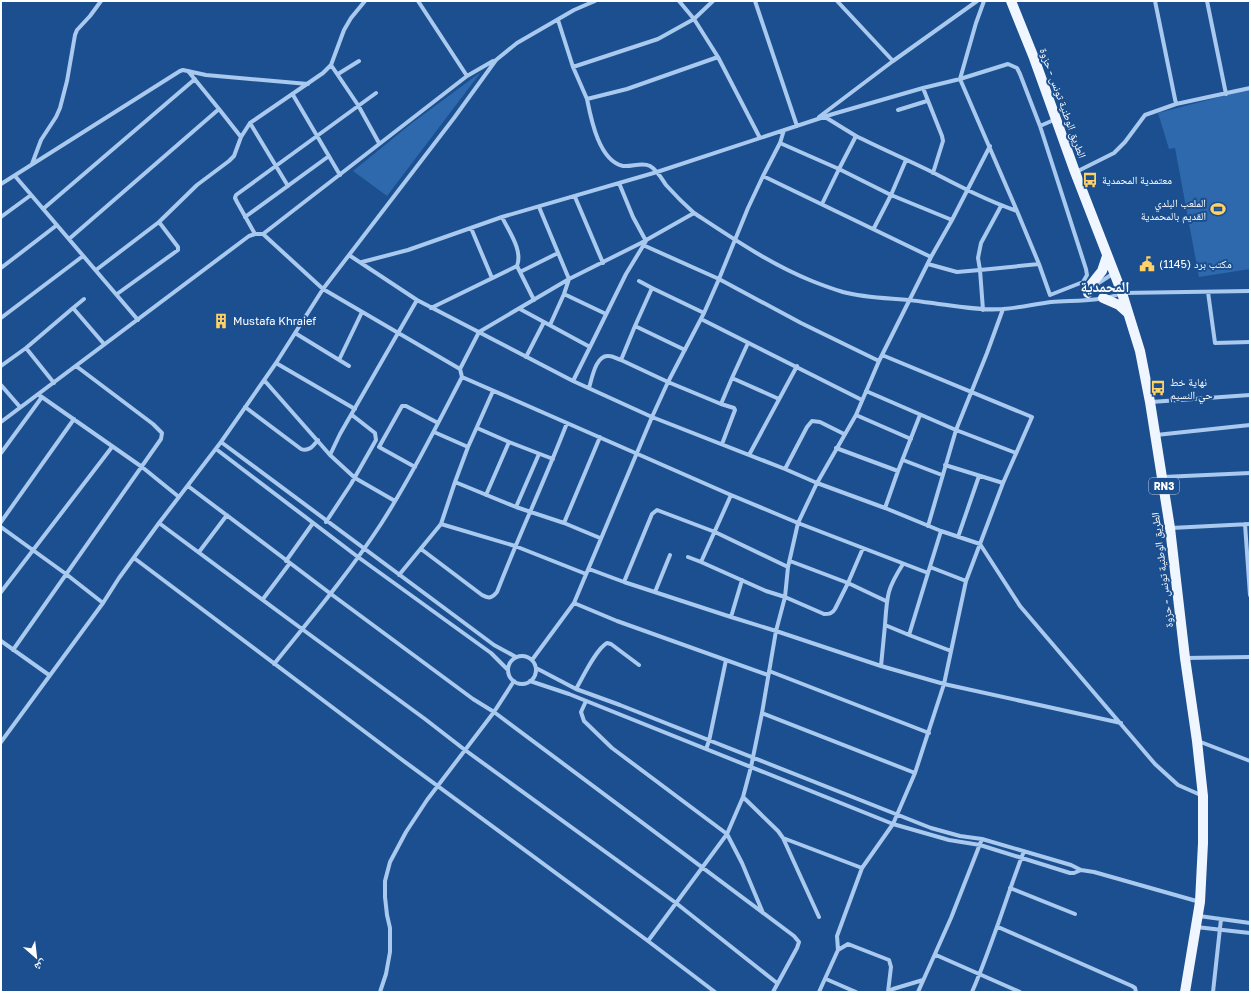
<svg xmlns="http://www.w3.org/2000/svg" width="1251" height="993" viewBox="0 0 1251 993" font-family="'Golos Text','Noto Naskh Arabic',sans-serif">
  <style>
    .green { fill: #2e69ad }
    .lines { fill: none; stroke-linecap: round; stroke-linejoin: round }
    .street { stroke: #a9c9ee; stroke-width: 4 }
    .primary { stroke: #f0f6ff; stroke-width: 10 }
    .labels { text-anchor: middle; stroke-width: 4; stroke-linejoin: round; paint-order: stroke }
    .shield { fill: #1b4f8f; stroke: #bbcadd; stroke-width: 1 }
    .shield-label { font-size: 10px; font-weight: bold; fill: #fff }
    .street-label { font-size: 11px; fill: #fff; stroke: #1b4f8f }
    .poi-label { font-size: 11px; fill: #fff; stroke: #1b4f8f; text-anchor: start }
    .district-label { font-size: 15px; font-weight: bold; fill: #fff; stroke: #1b4f8f }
  </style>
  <rect width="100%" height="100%" fill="#1b4f8f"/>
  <path class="green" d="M481,72l-94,124 -34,-25 59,-48z
    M1250,89v180l-51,8 -24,-129 -6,1 -11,-36z"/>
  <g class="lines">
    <path class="street" d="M418,1l49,75
      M679,1l15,18 19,-18
      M755,1l42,125
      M837,1l56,60
      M1155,1l21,103 74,-16
      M1207,1l19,93
      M558,20l15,47 14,32 40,-10 91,-32 42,81
      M331,65l27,40 21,38
      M573,67l85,-28 36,-20 24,38
      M338,74l21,-13
      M923,88l19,48 1,5 -10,32
      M293,95l47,80
      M587,99c4,20 12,62 36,67 9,1 19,-4 27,0 7,4 12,13 16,19 9,10 18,19 28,28
      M219,109l22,28
      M898,110l29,-9
      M819,117l74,-56 84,-60
      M825,117l31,19
      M250,123l38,63
      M1040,126l16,-7
      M780,143l4,-13
      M32,164l9,-24 15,-23 4,-9 7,-27 8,-46 2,-5 13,-14 11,-15
      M1076,172l38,-19 11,-11 20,-27 31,-11
      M15,176l123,144
      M763,176l17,-33 59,26 -17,35
      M1,184l179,-113 3,-1 23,5 102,9
      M575,197l28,66
      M1001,206l-20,37 -3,15 2,12 59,-6
      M539,207l30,72 -5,15 -14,31
      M43,209l152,-130
      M1,217l30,-22
      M245,217l84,-61
      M502,217c7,15 21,33 15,49l17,34
      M952,220l38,-74
      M471,228l21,50
      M874,228l17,-33 15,-35
      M255,234l-18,-32 -2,-4 1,-3 140,-102
      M69,239l150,-130 -31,-38
      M349,255l68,45 156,81 79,36 133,52 32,14 68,25 56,23 39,13 40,62 135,158 23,21 25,11
      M362,262l46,-12 94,-33 155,-45 176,-58 90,-26 37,-9 16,-56 8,-22
      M928,264l29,8 23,-2 3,40
      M1,268l56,-43
      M96,270l63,-48 38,-37 32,-24 5,-5 7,-19 9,-14 73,-50 8,-8 13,-35 7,-12 14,-17
      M520,272l38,-19
      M1097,284l17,-11
      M652,288l52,25
      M1208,292l7,51 35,-1
      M117,294l61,-44v-3l-19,-25
      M564,294l42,20
      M73,308l11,-9
      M431,308l86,-42
      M520,309l70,38 36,-73 20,-33 -13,-24 -14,-34
      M1,318l82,-62
      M701,319l161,81
      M635,326l50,24
      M295,333l54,33
      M26,348l28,35
      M526,357l18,-35
      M339,360l23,-48
      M621,360l47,22 53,22
      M879,361l-78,-38 -82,-44 29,-71 15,-32 168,81 21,-37 -61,-25 -52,-26 17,-33c26,13 52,24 78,37 27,14 54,28 83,38l22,53 11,31 33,-13 4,-7 -1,-6 -46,-143 -20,-52 -3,-6 -9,-4 -48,15 57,132
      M276,363l79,46
      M1,366l25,-18 47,-40 31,36
      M460,369l-137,-80 -60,-55 204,-158 26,-15
      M462,377l269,118 67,28 130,50 13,-42
      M732,378l16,-35
      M264,380l66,75 10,-21 77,-134
      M573,381l17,-34
      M1,385l19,22
      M589,388c3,-10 7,-34 20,-32 4,0 8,3 12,4l14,-34 17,-38 -13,-7
      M866,391l90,39 60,23
      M39,395l103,72 37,30
      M1151,402l99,-7
      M245,407l56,42c8,3 12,-3 17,-9
      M856,415l55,24
      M1,422l248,-186 6,-2h8
      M477,428l32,14
      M434,432l34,15
      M1156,435l94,-10
      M221,442l273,203 22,12
      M722,444l13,-34 -1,-2 -13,-4 11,-26 47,21
      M836,448l62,23 22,-56
      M216,449l142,108 133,96 17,17
      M1,453l41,-56
      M330,455l25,23 40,23
      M749,455l48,-89
      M903,460l39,15
      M945,465l58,18
      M415,467l-36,-20 23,-41h4l32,17
      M785,469l22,-42 5,-6 8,1 24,12
      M1163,477l87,-4
      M455,482l13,-35 25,-56
      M188,486l143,108 142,105 21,13 300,224 5,6 -2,6 -24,44
      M486,495l23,-53 44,17
      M516,507l23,-53
      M885,508l13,-37
      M1,522l73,-103
      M326,522l25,-38 25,-44 -1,-7 -23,-18
      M159,523l143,106 123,90 40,31 211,153 101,80
      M564,523l36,-86
      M441,524l74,22 71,28
      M1245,524l5,71
      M928,526l28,-96 31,-77 16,-44
      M1,527l65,47 37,29
      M1171,528l79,-4
      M958,537l21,-61
      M421,549l61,46c7,4 10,3 15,-3 22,-57 48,-112 70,-169
      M199,552l28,-37
      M688,557l13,5 30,-67
      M134,558l267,201 247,182 67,51
      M286,561l27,-38
      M790,561l58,22 38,18
      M701,562l65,29 19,6 39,17c5,0 8,0 11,-5l13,-26 15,-35
      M930,567l36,14
      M589,569l35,13 107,35 45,14 105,35 63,18 177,39
      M399,575l42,-51 14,-42 61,25 48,16 36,15
      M624,582l28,-68 5,-4 58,22 73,35
      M1,592l111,-145
      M655,592l15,-37
      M263,599l27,-36
      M574,603l43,18 151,54
      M731,617l11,-37
      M885,625c2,-30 2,-36 18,-61
      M909,635l42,16
      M1,641l48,34
      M13,650l148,-211 1,-6 -9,-9 -77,-58
      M508 670a14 14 0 1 1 28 0a14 14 0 1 1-28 0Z
      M1185,658l65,-1
      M532,660l42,-57 78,-186 16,-35 36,-69 15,-34 -76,-34
      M274,664c37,-46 75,-91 107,-140 30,-47 55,-97 81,-147l-2,-8 19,-37 90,-53 72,-36 53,-30c38,25 76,51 118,68 10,4 21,8 31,11 26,7 55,6 81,10 26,3 53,9 79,7 16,-1 32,-5 48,-7 23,-2 49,0 71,-9l128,-2
      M881,666l4,-41 24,10 19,-62
      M536,668l40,21 44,16 311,123 29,8 22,3 89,26 10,5 13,2 106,30
      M769,671l160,62
      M530,681l39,13 324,130 56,16 31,5 90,28h4l7,-3
      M576,689c7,-12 20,-40 31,-46l4,1 28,21
      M586,701l-5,11 3,9 28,27 115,86 15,29 21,50
      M762,713l153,60
      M1198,741l52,20
      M1,742l102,-139 16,-25 40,-55 62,-81 55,-79 47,-74 131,-171 42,-58 21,-17 57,-33 21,-9
      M706,749l3,-8 17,-81
      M743,797l35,34 5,7 36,79
      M783,838l79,30
      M1010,888l65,26
      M1199,916l51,7
      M998,927l134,59 3,2 1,4
      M1196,927l54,6
      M648,941l79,-107 16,-37 8,-30 11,-54 14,-82 9,-34 3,-30 10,-44 19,-40 39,-68 23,-54 52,-104
      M838,950l-1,-14 25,-68 31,-44 22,-51 29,-89 22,-103 37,-98 29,-66 -150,-62
      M936,955l84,37
      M826,979l30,13
      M380,992l6,-18 4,-22v-24l-3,-13 -2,-18v-16l5,-19 16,-30 21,-32 67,-88 20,-31
      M819,992l19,-42 10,-6 41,16 2,7 -3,25
      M888,992l5,-3 30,-9
      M918,992l33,-74 31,-79
      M972,992c20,-46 34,-94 52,-141
      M1213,992l8,-73"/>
    <path class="primary" d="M1011,1l23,57 41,114 47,121 18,58 10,51 20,126 15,130 12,83 6,55v47l-3,59 -15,90
      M1088,293l2,-7 12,-15 5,-15
      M1103,298l16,7 9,8"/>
  </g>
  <defs>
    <g id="bus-bare" transform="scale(1.2)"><path d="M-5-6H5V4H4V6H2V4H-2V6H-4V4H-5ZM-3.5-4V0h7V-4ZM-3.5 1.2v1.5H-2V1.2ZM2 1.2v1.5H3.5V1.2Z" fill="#ffd166" stroke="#1b4f8f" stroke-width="2.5" paint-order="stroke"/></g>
    <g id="stadium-bare" transform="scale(1.2)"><path d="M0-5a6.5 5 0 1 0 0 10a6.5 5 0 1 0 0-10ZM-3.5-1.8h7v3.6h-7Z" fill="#ffd166" stroke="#1b4f8f" stroke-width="2.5" paint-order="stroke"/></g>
    <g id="civic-bare" transform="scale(1.2)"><path d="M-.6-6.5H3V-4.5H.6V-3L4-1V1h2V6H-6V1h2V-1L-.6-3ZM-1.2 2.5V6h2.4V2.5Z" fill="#ffd166" stroke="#1b4f8f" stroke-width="2.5" paint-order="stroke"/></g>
    <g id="building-bare" transform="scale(1.2)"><path d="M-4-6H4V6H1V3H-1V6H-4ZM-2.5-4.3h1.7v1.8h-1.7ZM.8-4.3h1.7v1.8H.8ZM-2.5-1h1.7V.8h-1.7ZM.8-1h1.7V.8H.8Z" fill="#ffd166" stroke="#1b4f8f" stroke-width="2.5" paint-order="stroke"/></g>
  </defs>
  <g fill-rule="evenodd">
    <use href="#bus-bare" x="1090" y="180"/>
    <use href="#stadium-bare" x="1218" y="209"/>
    <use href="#civic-bare" x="1147" y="264"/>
    <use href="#building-bare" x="221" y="321"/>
    <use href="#bus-bare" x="1158" y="388"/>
  </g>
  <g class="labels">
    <rect class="shield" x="1149" y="478" width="30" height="16" rx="3"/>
    <g class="shield-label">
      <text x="1164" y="490">RN3</text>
    </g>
    <g class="street-label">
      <text transform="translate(1063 103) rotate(70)" y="4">الطريق الوطنية تونس - حزوة</text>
      <text transform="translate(1162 570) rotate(-97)" y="4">الطريق الوطنية تونس - حزوة</text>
    </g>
    <g class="poi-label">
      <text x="1102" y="184">معتمدية المحمدية</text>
      <text x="1206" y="207" text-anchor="end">الملعب البلدي<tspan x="1206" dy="13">القديم بالمحمدية</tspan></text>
      <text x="1159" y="268">مكتب برد (1145)</text>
      <text x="233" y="325">Mustafa Khraief</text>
      <text x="1170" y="386">نهاية خط<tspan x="1170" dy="13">حي النسيم</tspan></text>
    </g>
    <g class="district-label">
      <text x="1105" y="292">المحمدية</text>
    </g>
  </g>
  <rect width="1251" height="993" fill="none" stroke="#ffffff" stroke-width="4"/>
  <g transform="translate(36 957) rotate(152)" stroke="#1b4f8f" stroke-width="3" paint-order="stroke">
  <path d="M0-3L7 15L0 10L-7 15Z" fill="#ffffff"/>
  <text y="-6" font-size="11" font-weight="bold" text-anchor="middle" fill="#ffffff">ش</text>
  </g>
</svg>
